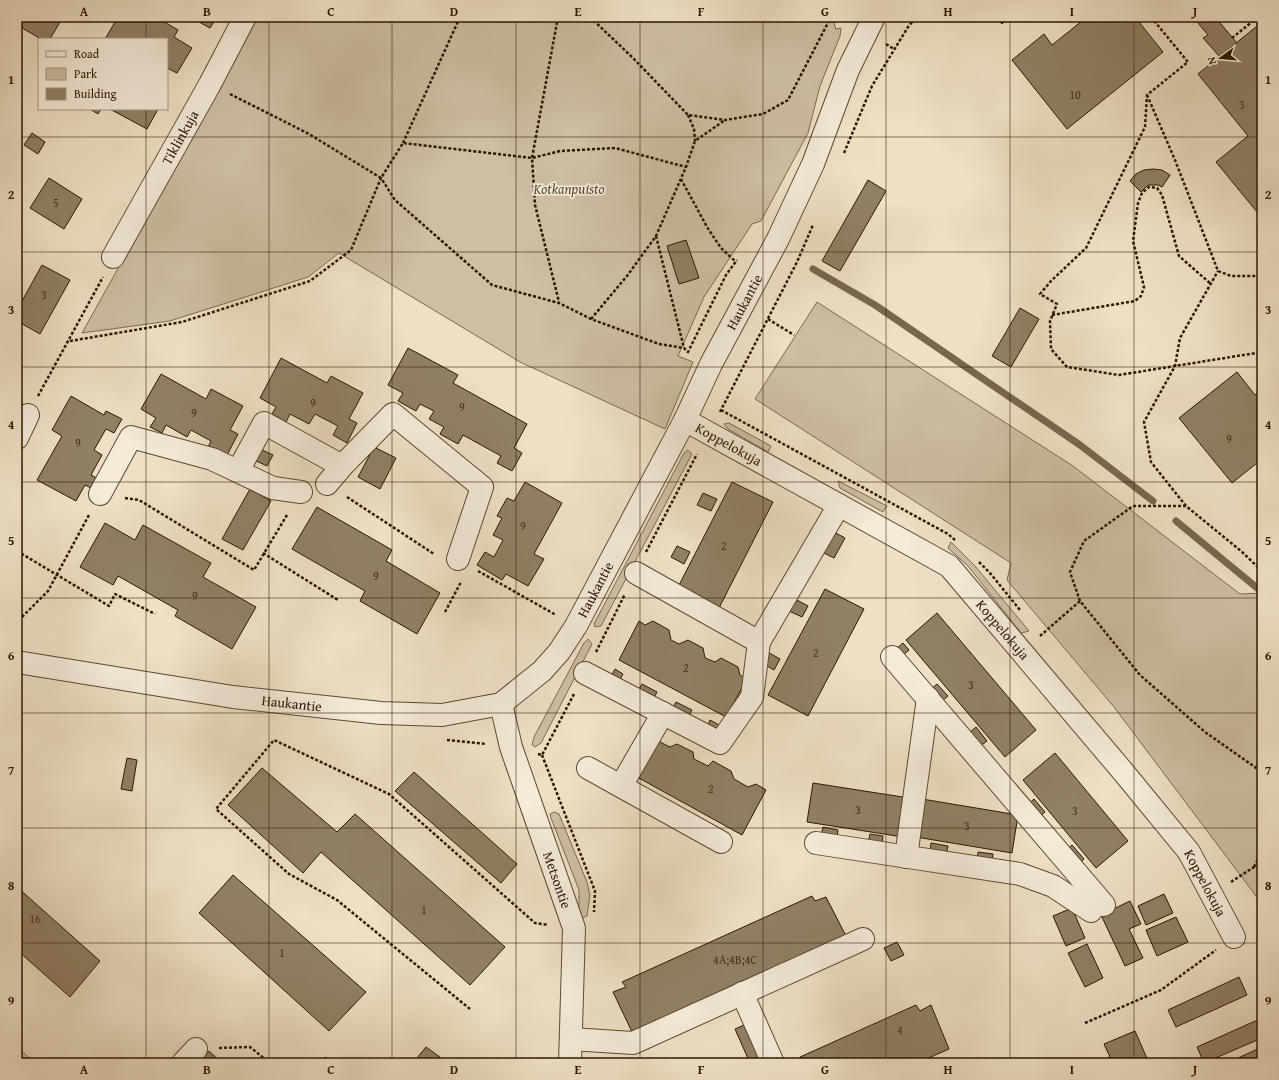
<svg xmlns="http://www.w3.org/2000/svg" width="1279" height="1080" viewBox="0 0 1279 1080" font-family="'Gentium Book Plus',serif">
  <style>
    .green { fill: #cdbea4; stroke: #7c6a52 }
    .lines { fill: none; stroke-linecap: round; stroke-linejoin: round }
    .stream { stroke: #78674e; stroke-width: 7 }
    .building { fill: #908066; stroke: #2b1700 }
    .minor-casing { stroke: #5c4931; stroke-width: 24 }
    .path { stroke: #2b1700; stroke-width: 2.5; stroke-dasharray: 3 2; stroke-linecap: butt }
    .minor { stroke: #f4ebd9; stroke-width: 22 }
    .grid { fill: none; stroke: #2b1700; stroke-width: 1; stroke-opacity: 0.55 }
    .labels { text-anchor: middle; stroke-width: 3.5; stroke-linejoin: round; paint-order: stroke }
    .number-label { font-size: 12px; fill: #44311a }
    .street-label { font-size: 14px; fill: #2b1700; stroke: #f4ebd9 }
    .park-label { font-size: 14px; font-style: italic; fill: #5c4931; stroke: #f4ebd9 }
    .neatline { fill: none; stroke: #2b1700; stroke-width: 1.5 }
    .grid-label { font-size: 13px; text-anchor: middle; font-weight: bold; fill: #2b1700 }
  </style>
  <rect width="100%" height="100%" fill="#eee0c5"/>
  <filter id="stains"><feTurbulence type="fractalNoise" baseFrequency=".005" numOctaves="4"/><feColorMatrix values="0 0 0 0 .2 0 0 0 0 .09 0 0 0 0 .02 0 0 0 .5 -.17"/></filter>
  <radialGradient id="worn" r=".72"><stop offset=".6" stop-color="#630" stop-opacity="0"/><stop offset="1" stop-color="#630" stop-opacity=".3"/></radialGradient>
  <path class="green" d="M258,17h574l4,12 5,-1 -1,8 -20,50 -12,47 -47,88 -9,3 -48,73 -26,59 15,6 -28,67 -145,-67 -181,-109 -31,24 -138,44 -88,12z
    M817,302l256,164 167,128 22,-1v311l-148,-197 -107,-127 4,-17 -256,-164z
    M729,423l42,23 -3,6 -40,-23 -4,-5z
    M688,450l4,4 -91,172 -6,1 -1,-3 90,-171z
    M838,481l49,25 -4,6 -43,-24z
    M951,542l24,24 54,65 -8,2 -53,-67 -20,-18z
    M588,639l4,5 -51,99 -6,4 -3,-2 2,-8 50,-94z
    M555,812l4,2 28,68 3,13 -3,21 -5,2 -3,-5v-23l-28,-72 -1,-4z
    M17,1047l18,16h-18z"/>
  <g class="lines">
    <path class="stream" d="M813,269l62,36 205,140 73,56
      M1176,521l86,71"/>
  </g>
  <path class="building" d="M17,17h46l-13,22h-9l-24,-14z
    M118,17h38l22,13 -4,7 18,11 -15,25 -10,-5v-29h-62z
    M190,17h27l-7,11z
    M996,17h14l-8,7z
    M1087,17h48l28,35 -96,77 -55,-69 32,-26 8,11z
    M1193,17h22l22,26 -17,14 -17,-19 5,-3z
    M1262,22v196l-46,-56 32,-26 -50,-62z
    M90,109h11l-3,5z
    M110,109h48l-11,20z
    M32,133l13,9 -7,12 -14,-9z
    M1153,169l9,1 8,5 -8,12 -4,-2h-10l-7,7 -11,-11 6,-7 8,-4z
    M49,178l33,21 -18,30 -34,-21z
    M868,180l18,11 -46,80 -18,-10z
    M686,240l13,38 -20,6 -12,-38z
    M42,265l28,15 -30,54 -23,-13v-11z
    M1020,308l19,11 -28,48 -19,-11z
    M408,348l50,27 -5,8 74,41 -13,24 8,5 -10,18 -15,-8 4,-7 -38,-21 -5,9 -18,-10 4,-7 -15,-8 5,-8 -14,-7 -4,7 -18,-10 5,-8 -15,-8z
    M281,358l46,25 4,-7 32,17 -14,26 8,4 -10,20 -14,-8 5,-9 -23,-12 -6,10 -19,-10 -4,8 -14,-8 4,-7 -16,-9z
    M1237,372l18,23 7,-6v70l-30,24 -53,-65z
    M161,374l45,25 5,-10 32,17 -13,24 8,4 -13,25 -18,-10 4,-8 -20,-11 -4,7 -21,-12 -4,8 -12,-6 6,-9 -15,-9z
    M71,396l33,19 2,-4 16,8 -8,14 -8,-4 -12,21 8,5 -11,20 8,4 -6,10 -8,-4 -9,16 -39,-21 25,-44 -10,-6z
    M374,447l22,11 -16,31 -22,-12z
    M258,448l15,7 -6,11 -15,-7z
    M525,482l37,21 -28,51 10,5 -16,27 -22,-12 -4,6 -25,-15 8,-13 9,5 9,-17 -10,-5 9,-17 -5,-2 10,-18 7,3z
    M732,482l41,20 -55,108 -41,-21z
    M250,489l21,12 -28,49 -21,-11z
    M703,493l14,6 -6,12 -14,-6z
    M317,507l75,43 -6,11 54,32 -23,41 -57,-33 5,-10 -73,-42z
    M105,523l30,17 8,-15 68,38 -8,14 53,30 -24,42 -57,-33 3,-6 -60,-34 -5,9 -33,-18z
    M832,531l13,7 -11,20 -14,-7z
    M677,546l13,6 -6,12 -13,-7z
    M825,589l39,20 -56,107 -40,-21z
    M795,599l13,7 -6,11 -13,-6z
    M937,613l99,117 -31,27 -99,-117z
    M639,621l6,4 8,-4 16,9 2,10 8,4 9,-4 15,8 2,10 10,4 6,-4 17,9 2,8 7,4 -21,38 -107,-57z
    M903,643l6,7 -7,6 -6,-7z
    M766,651l14,8 -6,11 -14,-8z
    M615,669l8,5 -6,11 -8,-5z
    M642,684l15,8 -6,11 -15,-9z
    M937,684l11,12 -6,5 -11,-12z
    M676,702l16,8 -6,11 -16,-8z
    M710,720l9,5 -5,10 -8,-5z
    M976,727l11,14 -8,6 -11,-13z
    M658,741l12,6 7,-3 16,8 1,7 14,7 5,-5 18,10 3,8 14,8 8,-3 10,6 -24,45 -105,-58z
    M1055,753l73,88 -32,27 -73,-88z
    M127,758l10,2 -5,31 -11,-2z
    M262,768l75,64 18,-18 150,133 -35,38 -149,-133 -18,21 -75,-68z
    M414,772l103,92 -16,19 -106,-92z
    M813,783l96,15 -6,39 -96,-15z
    M922,799l96,16 -6,38 -96,-16z
    M1034,799l11,13 -8,7 -11,-13z
    M823,827l15,3 -1,8 -16,-2z
    M870,834l13,2 -1,9 -14,-2z
    M931,843l17,3 -2,9 -16,-2z
    M1072,845l12,14 -7,6 -12,-14z
    M978,852l15,2 -1,8 -15,-2z
    M233,875l133,117 -37,39 -130,-118z
    M17,887l83,74 -30,36 -53,-47z
    M1164,894l9,19 -27,12 -8,-19z
    M812,896l3,5 11,-4 21,41 -214,96 -20,-42 13,-5 -4,-5z
    M1130,901l11,23 -12,5 14,29 -18,8 -24,-51z
    M1072,908l13,30 -19,8 -13,-30z
    M1176,917l12,25 -31,14 -11,-26z
    M897,942l7,13 -13,6 -7,-13z
    M1087,944l16,34 -18,9 -17,-34z
    M1239,977l8,18 -71,32 -8,-17z
    M916,1005l4,6 11,-6 18,44 -32,14h-115l-2,-6z
    M1262,1018v20l-58,25 -7,-16z
    M751,1022l18,41h-19l-15,-34z
    M1135,1031l14,32h-48l-1,-2 10,-4 -6,-13z
    M426,1047l14,10 -5,6h-11l-7,-5z
    M1262,1047v16h-35z
    M209,1051l13,12h-24z
    M325,1057l8,6h-12z"/>
  <g class="lines">
    <g class="minor-casing">
      <g id="minor">
        <path id="s1" d="M113,257l97,-173 35,-67"/>
        <path id="s2" d="M685,420l264,146 176,208 64,78 45,85"/>
        <path d="M17,438l11,-23"/>
        <path d="M238,471l26,-48 78,43"/>
        <path d="M327,484l15,-18 51,-52 89,73 -24,72"/>
        <path d="M100,494l31,-57 81,22 61,29 28,4"/>
        <path d="M636,573l123,69 80,-137"/>
        <path d="M892,657l212,248"/>
        <path id="s3" d="M17,662l216,35 148,16 61,2 59,-11 41,-33 17,-19 17,-26 109,-206 26,-56 67,-125 35,-75 35,-94 26,-53"/>
        <path d="M585,673l135,70 32,-46 7,-55"/>
        <path id="s4" d="M501,704l10,43 63,181 -4,135"/>
        <path d="M588,768l133,74"/>
        <path d="M621,786l42,-73"/>
        <path d="M816,843l204,31 33,12 38,25"/>
        <path d="M906,857l22,-159"/>
        <path d="M742,993l31,70"/>
        <path d="M571,1039l62,4 230,-104"/>
        <path d="M183,1063l13,-14"/>
      </g>
    </g>
    <path class="path" d="M558,17l-26,141 3,47 24,97
      M590,17l43,41 55,57 37,5 38,-6 25,-14 43,-83
      M839,17l8,4
      M1151,17l37,45 -41,33 -2,32 -59,121 -35,33 -11,13 17,10 -7,17 1,28 16,18 52,8 143,-23
      M1232,38l26,-21
      M886,44l8,5
      M230,94l79,40 72,44 22,-35 129,15 28,-7 55,-3 71,19
      M1147,95l28,65 43,111 13,5h31
      M688,115l6,14 1,12
      M403,143l57,-126
      M844,153l28,-67 36,-59 8,-10
      M681,179l26,48 14,21 15,14
      M656,236l28,112
      M1052,315l83,-14 6,-5 3,-9 -11,-46 5,-38 4,-10 7,-6 8,1 5,7 17,61 32,28
      M591,319l36,-43 29,-40 30,-69 9,-26 30,-21
      M768,319l26,16
      M70,341l112,-19 128,-41 41,-31 30,-72 14,22 97,85 67,18 32,16 68,25 25,4 4,4 38,-77 11,-15
      M38,396l65,-119
      M721,410l227,124 7,6
      M720,412l77,-150 16,-37
      M347,497l87,57
      M125,498l14,2 115,70 33,-55
      M1186,506l-35,-44 -7,-40 31,-56 5,-28 38,-67
      M17,551l92,55 6,-12 40,20
      M646,552l51,-98
      M263,553l75,47
      M979,562l11,11 30,37
      M478,571l78,44
      M1262,571l-21,-20 -55,-45h-53l-49,35 -14,31 10,29 60,74 65,57 57,40
      M445,612l16,-30
      M17,617h5l26,-26 41,-76
      M1040,636l40,-35
      M596,652l29,-58
      M447,740l39,4
      M538,754l4,1 32,-61
      M542,755l53,136 -1,21
      M1254,867l8,-16
      M1231,882l23,-15 8,-2
      M470,1009l-133,-109 -48,-26 -73,-65 58,-69 115,54 146,129 13,2
      M1085,1023l76,-33 55,-40
      M219,1048l31,-1 20,16"/>
    <use href="#minor" class="minor"/>
  </g>
  <path class="grid" d="M146,17v22M269,17v1046M392,17v1046M516,17v1046M640,17v1046M763,17v1046M886,17v1046M1010,17v1046M1134,17v1046M146,109v954M17,137h1245M17,252h1245M17,367h1245M17,482h1245M17,598h1245M17,713h1245M17,828h1245M17,943h1245"/>
  <g class="labels">
    <g class="number-label">
      <text x="1075" y="99">10</text>
      <text x="1242" y="109">3</text>
      <text x="56" y="207">5</text>
      <text x="44" y="299">3</text>
      <text x="313" y="407">9</text>
      <text x="462" y="411">9</text>
      <text x="194" y="417">9</text>
      <text x="1229" y="443">9</text>
      <text x="78" y="447">9</text>
      <text x="523" y="530">9</text>
      <text x="724" y="550">2</text>
      <text x="376" y="580">9</text>
      <text x="195" y="600">9</text>
      <text x="816" y="657">2</text>
      <text x="686" y="672">2</text>
      <text x="971" y="689">3</text>
      <text x="711" y="793">2</text>
      <text x="858" y="814">3</text>
      <text x="1075" y="815">3</text>
      <text x="967" y="830">3</text>
      <text x="424" y="914">1</text>
      <text x="35" y="923">16</text>
      <text x="282" y="957">1</text>
      <text x="735" y="964">4A;4B;4C</text>
      <text x="900" y="1034">4</text>
    </g>
    <g class="street-label">
      <text dy="5" stroke="none"><textPath href="#s1" startOffset="137">Tiklinkuja</textPath></text>
      <text dy="5" stroke="none"><textPath href="#s3" startOffset="963">Haukantie</textPath></text>
      <text dy="5" stroke="none"><textPath href="#s2" startOffset="50">Koppelokuja</textPath></text>
      <text dy="5" stroke="none"><textPath href="#s3" startOffset="639">Haukantie</textPath></text>
      <text dy="5" stroke="none"><textPath href="#s2" startOffset="385">Koppelokuja</textPath></text>
      <text dy="5" stroke="none"><textPath href="#s3" startOffset="278">Haukantie</textPath></text>
      <text dy="5" stroke="none"><textPath href="#s4" startOffset="185">Metsontie</textPath></text>
      <text dy="5" stroke="none"><textPath href="#s2" startOffset="710">Koppelokuja</textPath></text>
    </g>
    <g class="park-label">
      <text x="569" y="194">Kotkanpuisto</text>
    </g>
  </g>
  <rect width="1279" height="1080" fill="none" stroke="#eee0c5" stroke-width="44"/>
  <rect x="38" y="38" width="130" height="72" fill="#f4ebd9" stroke="#a49682"/>
  <rect x="46" y="51" width="20" height="6" fill="#f4ebd9" stroke="#a49682"/>
  <text x="74" y="58" font-size="12" fill="#2b1700">Road</text>
  <rect x="46" y="68" width="20" height="12" fill="#cdbea4" stroke="#a49682"/>
  <text x="74" y="78" font-size="12" fill="#2b1700">Park</text>
  <rect x="46" y="88" width="20" height="12" fill="#908066" stroke="#a49682"/>
  <text x="74" y="98" font-size="12" fill="#2b1700">Building</text>
  <g transform="translate(1221 58) rotate(254)" stroke="#f4ebd9" stroke-width="3" paint-order="stroke">
  <path d="M0-3L7 15L0 10L-7 15Z" fill="#2b1700"/>
  <text y="-6" font-size="11" font-weight="bold" text-anchor="middle" fill="#2b1700">N</text>
  </g>
  <rect x="22" y="22" width="1235" height="1036" class="neatline"/>
  <g class="grid-label">
    <text x="84" y="16">A</text>
    <text x="207" y="16">B</text>
    <text x="331" y="16">C</text>
    <text x="454" y="16">D</text>
    <text x="578" y="16">E</text>
    <text x="701" y="16">F</text>
    <text x="825" y="16">G</text>
    <text x="948" y="16">H</text>
    <text x="1072" y="16">I</text>
    <text x="1195" y="16">J</text>
    <text x="11" y="84">1</text>
    <text x="1268" y="84">1</text>
    <text x="11" y="199">2</text>
    <text x="1268" y="199">2</text>
    <text x="11" y="314">3</text>
    <text x="1268" y="314">3</text>
    <text x="11" y="429">4</text>
    <text x="1268" y="429">4</text>
    <text x="11" y="545">5</text>
    <text x="1268" y="545">5</text>
    <text x="11" y="660">6</text>
    <text x="1268" y="660">6</text>
    <text x="11" y="775">7</text>
    <text x="1268" y="775">7</text>
    <text x="11" y="890">8</text>
    <text x="1268" y="890">8</text>
    <text x="11" y="1005">9</text>
    <text x="1268" y="1005">9</text>
    <text x="84" y="1074">A</text>
    <text x="207" y="1074">B</text>
    <text x="331" y="1074">C</text>
    <text x="454" y="1074">D</text>
    <text x="578" y="1074">E</text>
    <text x="701" y="1074">F</text>
    <text x="825" y="1074">G</text>
    <text x="948" y="1074">H</text>
    <text x="1072" y="1074">I</text>
    <text x="1195" y="1074">J</text>
  </g>
  <rect width="100%" height="100%" filter="url(#stains)"/>
  <rect width="100%" height="100%" fill="url(#worn)"/>
</svg>
